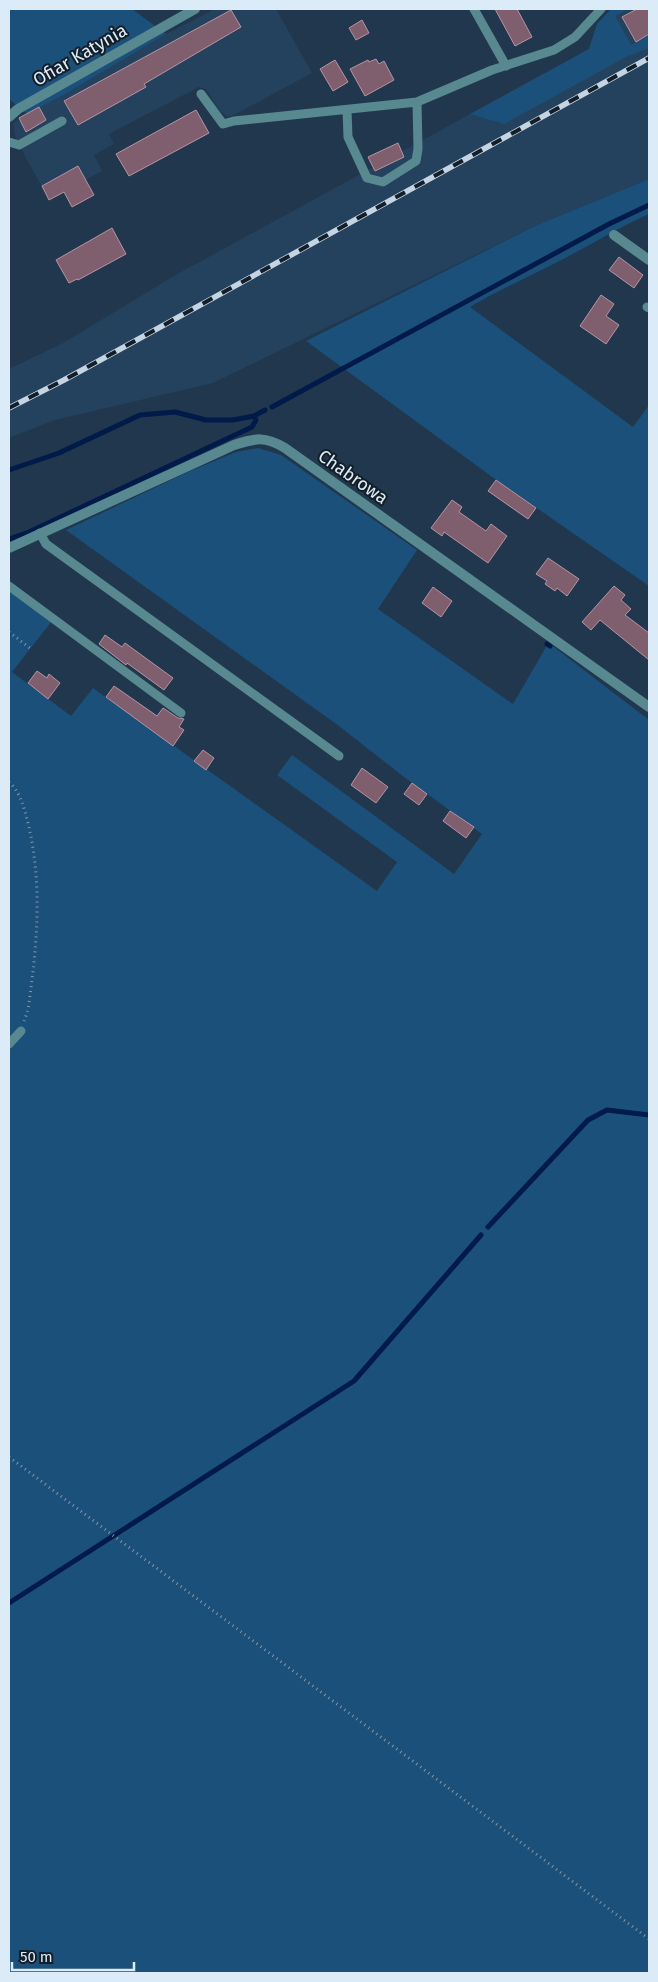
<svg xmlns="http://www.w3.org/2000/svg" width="658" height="1982" viewBox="0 0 658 1982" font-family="'Fira Sans',sans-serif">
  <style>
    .built { fill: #24425d }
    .green { fill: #1b507b }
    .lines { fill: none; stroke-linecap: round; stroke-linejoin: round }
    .stream { stroke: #001a4a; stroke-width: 5 }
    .building { fill: #7f5e6d; stroke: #b894a4 }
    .path { stroke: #8598a9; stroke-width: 3; stroke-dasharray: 1 4; stroke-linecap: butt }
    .service { stroke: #588990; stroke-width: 9 }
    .minor { stroke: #588990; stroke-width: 10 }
    .rail-casing { stroke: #c4d4e2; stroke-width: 5.5 }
    .rail { stroke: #131e28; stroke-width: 4; stroke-dasharray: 11; stroke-linecap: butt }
    .labels { text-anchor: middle; stroke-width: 4; stroke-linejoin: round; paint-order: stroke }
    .street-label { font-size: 18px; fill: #dcebf8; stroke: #131e28 }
  </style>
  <rect width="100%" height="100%" fill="#20374d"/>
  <path class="built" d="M215,9h61l36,64 -80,43h-5l-8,-6 -13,-21 -7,-2 -90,47 5,10 -20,11 8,16 -53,29 -30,-55 -4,-9 -2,-13 153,-89z
    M611,9h38v170l-114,47 -322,157 -158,37 -46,18v-69l56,-27 107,-65 417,-228 8,-25z"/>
  <path class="green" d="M9,9h123l34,25 -101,60 -38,20 -18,-15z
    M611,9h17l-13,7 16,29 18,-10v13l-23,9 -122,67 -34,-10 119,-65 8,-25z
    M649,179v35c-25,11 -45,23 -69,36 -36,20 -74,36 -110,57l163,120 16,-22v181l-154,-107 -189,-138 229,-115z
    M258,448l23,7 136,95 -39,59 135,95 33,-57 4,-3 99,76v1253h-640v-1385l43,33 -40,51 59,44 22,-28 284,203 20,-29 -120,-87 15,-20 162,119 28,-40 -78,-57 -65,-51 -273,-196 122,-58 48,-20z"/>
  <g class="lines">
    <path class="stream" d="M272,407l337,-183 40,-19
      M9,470l50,-17 81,-38 35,-3 31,8h27l21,-4 11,-6
      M9,539l20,-7 223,-105 4,-7 -2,-4
      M547,644l3,2
      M488,1227l100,-107 19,-10 42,5
      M9,1603l345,-222 127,-146"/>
  </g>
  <path class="building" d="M495,9h22l15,28 -17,9z
    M637,9h12v25l-13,8 -14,-25z
    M231,10l10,17 -97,57 2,3 -68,38 -14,-24z
    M362,20l7,13 -13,7 -7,-12z
    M376,59l3,5 5,-3 10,19 -29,16 -15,-27 18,-9 1,2z
    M335,60l13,22 -15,9 -13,-22z
    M39,107l7,13 -20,12 -7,-14z
    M196,110l13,23 -80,43 -13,-22z
    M398,143l6,14 -29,14 -7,-14z
    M78,166l16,29 -22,12 -8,-15 -15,8 -7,-14z
    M112,228l14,26 -48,26 -1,-1 -8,4 -13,-23z
    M619,257l24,18 -9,13 -25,-18z
    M601,295l13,9 -8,12 13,9 -13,19 -26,-18z
    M496,480l40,28 -8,11 -40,-28z
    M452,500l10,7 -3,5 27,19 5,-7 16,12 -19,27 -44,-31 -2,4 -11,-8z
    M548,558l31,21 -12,17 -10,-8 -2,3 -10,-7 2,-3 -11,-7z
    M614,586l11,9 -4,5 10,9 -6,6 24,18v27l-49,-40 -9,10 -9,-8z
    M433,587l19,14 -11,16 -19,-14z
    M105,635l17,12 3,-4 48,35 -9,12 -37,-27 -1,2 -27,-21z
    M37,671l10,7 2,-4 11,9 -12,16 -20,-16z
    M114,686l43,30 6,-8 15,10 6,1 -5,8 5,3 -11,16 -67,-49z
    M203,750l11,8 -8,12 -12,-9z
    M362,768l26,19 -12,16 -25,-18z
    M412,783l15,11 -8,11 -15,-11z
    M450,811l24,16 -8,11 -23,-17z"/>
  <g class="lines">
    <path class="path" d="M9,632l21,16
      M9,782c12,11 15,26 19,41 15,62 9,124 0,187l-4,11
      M9,1457l640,482"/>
    <path class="service" d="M474,9l32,57
      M201,94l22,30 11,-3 183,-19 75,-32 62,-20 21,-13 26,-28
      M347,110l1,27 19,41 16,4 33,-21 2,-12 -1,-47
      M9,142l10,3 43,-24
      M647,307l2,1
      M40,533l6,11 293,212
      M9,586l172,127
      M9,1044l12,-13"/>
    <path class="minor" d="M9,117l9,-8 177,-100
      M614,235l35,25
      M9,548l225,-103c22,-7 31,-9 51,3l364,259"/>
    <g class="rail-casing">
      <path id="rail" d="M9,408l55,-28 585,-322"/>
    </g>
    <use href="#rail" class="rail"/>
  </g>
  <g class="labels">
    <g class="street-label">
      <text transform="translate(80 55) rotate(-30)" y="6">Ofiar Katynia</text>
      <text transform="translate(353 477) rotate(35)" y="6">Chabrowa</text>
    </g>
  </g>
  <rect width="658" height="1982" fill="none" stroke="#dcebf8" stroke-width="20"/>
  <path d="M12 1962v8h122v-8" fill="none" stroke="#dcebf8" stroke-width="2.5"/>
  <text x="20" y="1962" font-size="15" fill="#dcebf8" stroke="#131e28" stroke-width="4" paint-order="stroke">50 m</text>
</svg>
